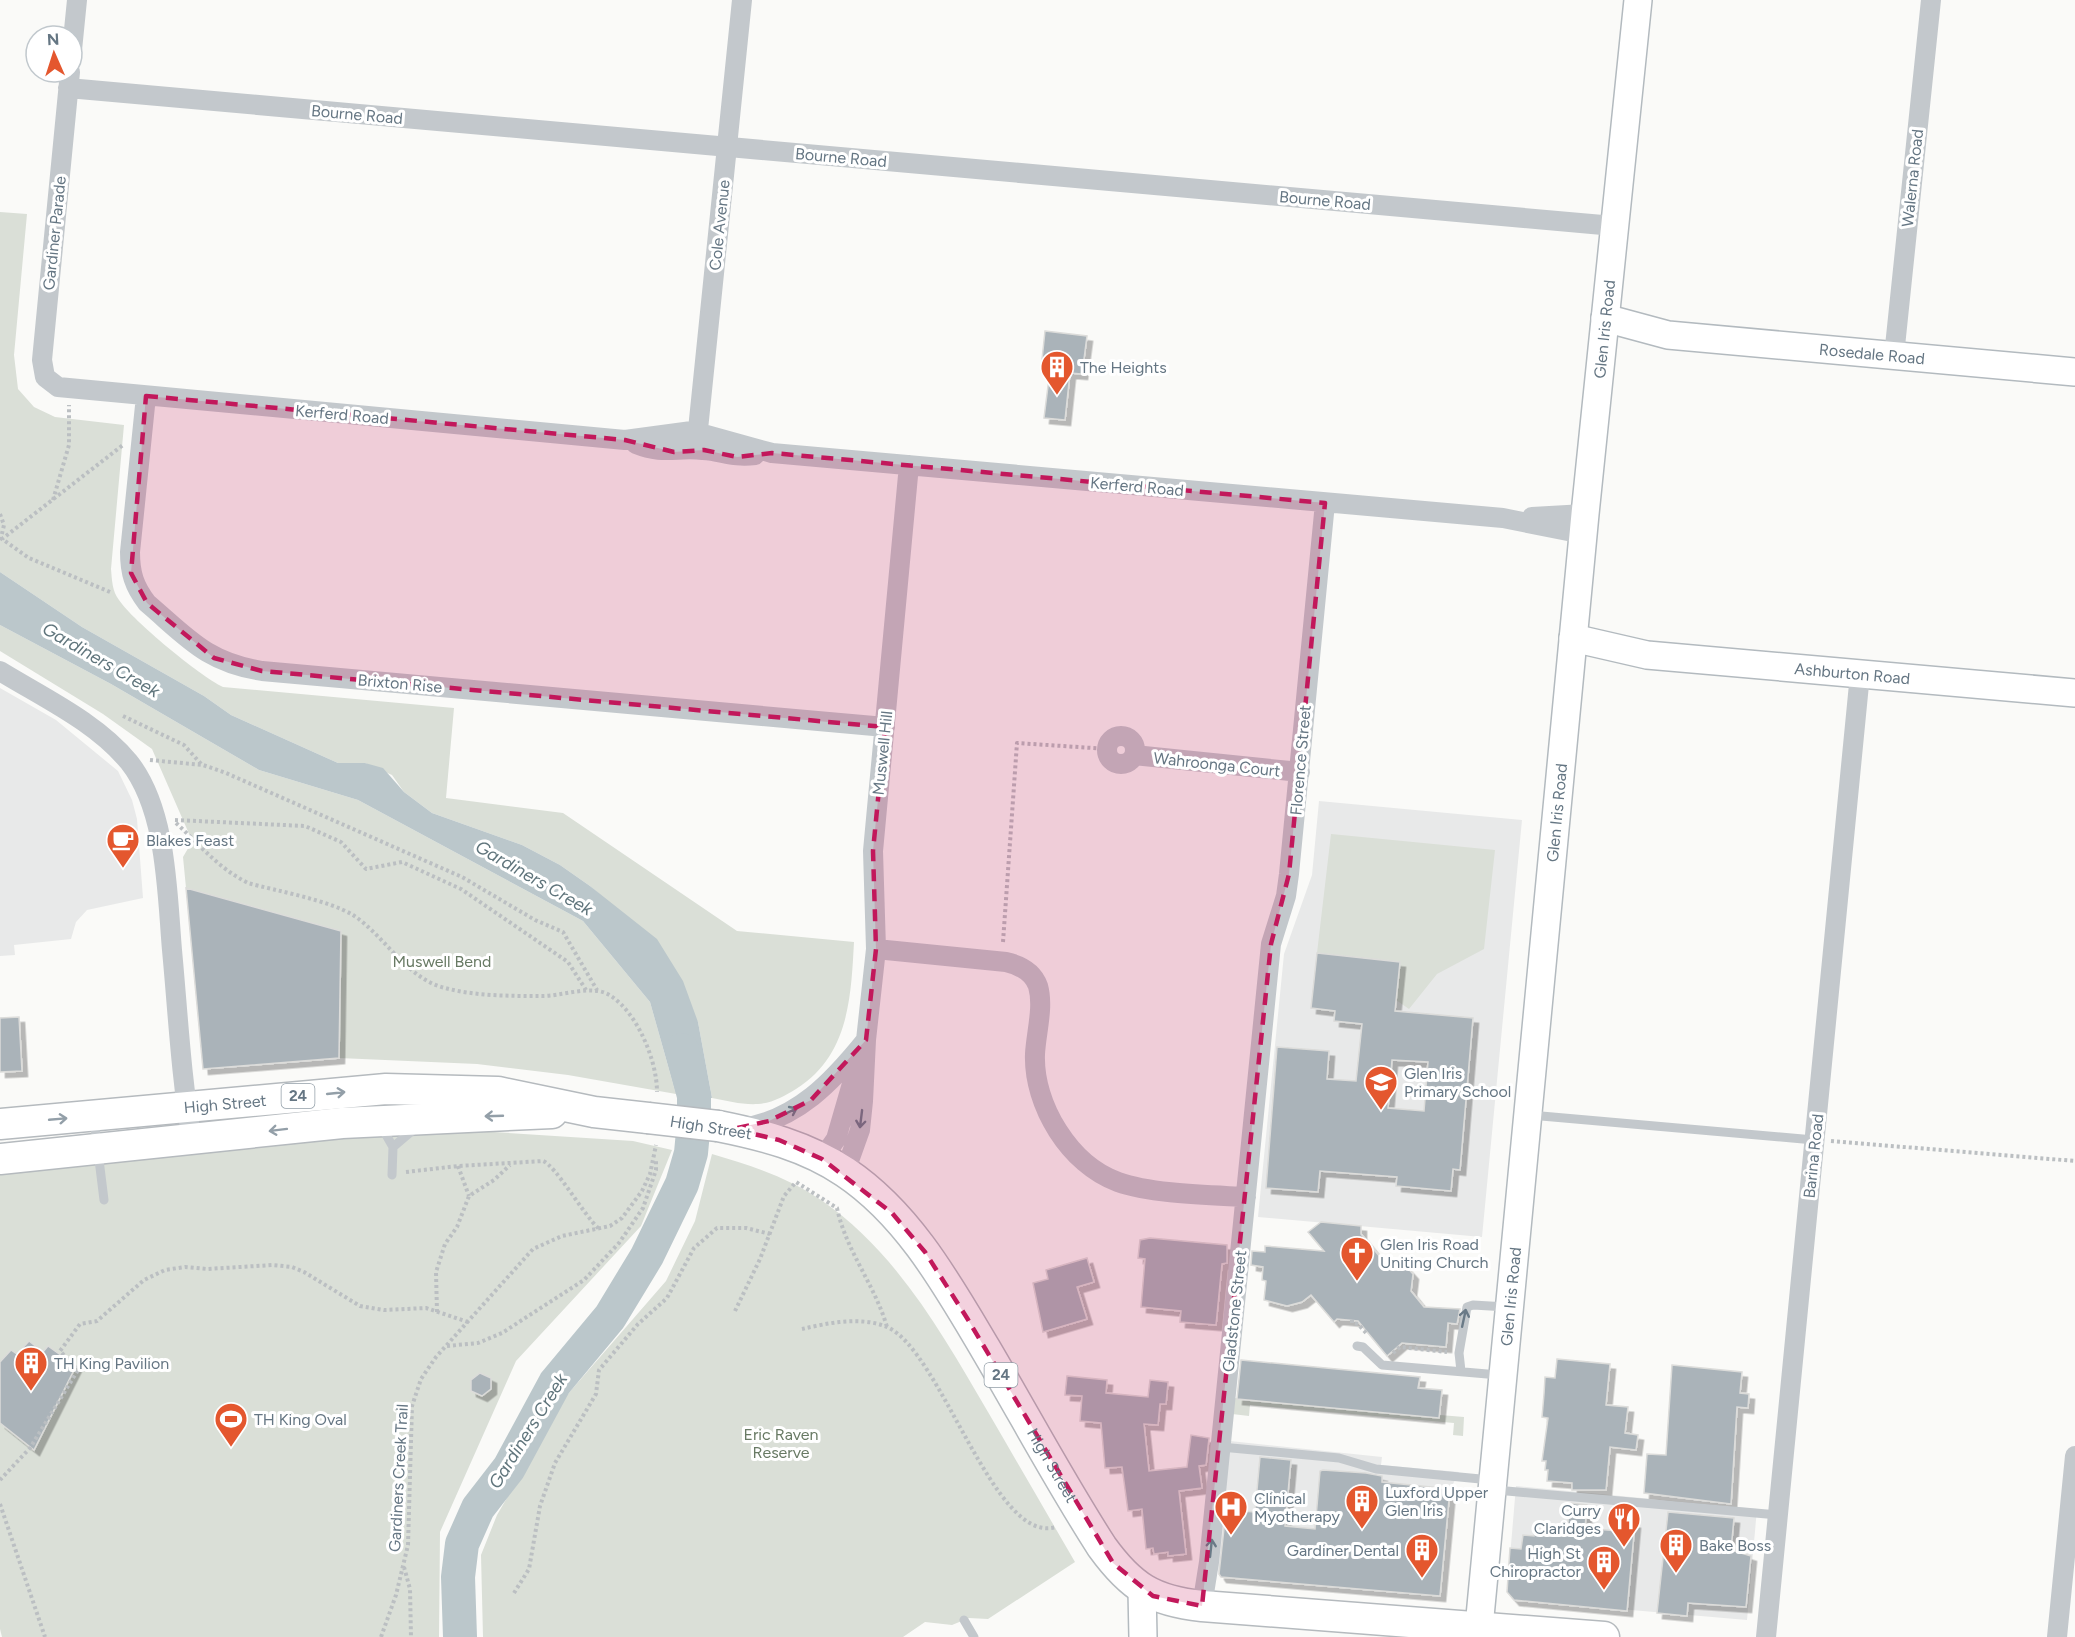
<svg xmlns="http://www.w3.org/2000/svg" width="2075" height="1637" viewBox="0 0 2075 1637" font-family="Figtree,sans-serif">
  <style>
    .built { fill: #e8e9e9 }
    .green { fill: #dadfd7 }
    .water { fill: #bbc7cb }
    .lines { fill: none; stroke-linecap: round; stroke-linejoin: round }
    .river { stroke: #bbc7cb; stroke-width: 34 }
    .building { fill: #aab3b9; stroke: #dcdcda; stroke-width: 1.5; fill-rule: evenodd; filter: url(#shadow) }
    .secondary-casing { stroke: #b3babf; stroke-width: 30 }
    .primary-casing { stroke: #b5babe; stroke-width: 33 }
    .path { stroke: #bbbfc2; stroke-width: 4; stroke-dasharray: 3 3; stroke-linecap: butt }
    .lane { stroke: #c3c8cc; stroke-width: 9 }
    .street { stroke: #c3c8cc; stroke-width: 20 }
    .secondary { stroke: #fff; stroke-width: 27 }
    .primary { stroke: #fff; stroke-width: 30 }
    .primary-bridge-casing { stroke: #b5babe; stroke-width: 33; stroke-linecap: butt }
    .primary-bridge { stroke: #fff; stroke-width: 30 }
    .oneway { stroke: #939fa8 }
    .oneway2 { stroke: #6a7a87 }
    .marked { fill: #c2185b; fill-opacity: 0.2; stroke: #c2185b; stroke-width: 4.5; stroke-dasharray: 12 8; stroke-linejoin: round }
    .labels { text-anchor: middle; stroke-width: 6; stroke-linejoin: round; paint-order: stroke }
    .shield { fill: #fff; stroke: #939fa8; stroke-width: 1.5 }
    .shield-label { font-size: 15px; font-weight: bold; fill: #657683 }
    .street-label { font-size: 16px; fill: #657683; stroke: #fff }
    .poi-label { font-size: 16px; fill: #657683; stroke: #fff; text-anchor: start }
    .park-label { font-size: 16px; fill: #687a64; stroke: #fff }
    .water-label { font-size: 18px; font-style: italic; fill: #60757c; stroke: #fff }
  </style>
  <defs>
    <filter id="shadow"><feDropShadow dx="5.5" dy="5.5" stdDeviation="0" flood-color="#0004"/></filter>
  </defs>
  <rect width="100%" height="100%" fill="#fafaf8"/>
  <path class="built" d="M0,688l56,32 62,51 14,29 5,19 6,79 -56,12 -11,12 -5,17 -57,6 1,10 -15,1z
    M1319,801l203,19 -40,417 -224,-20 26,-263 28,-79z
    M1230,1441l152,16 -1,8 78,7 -9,18 -10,106 -219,-19 -4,-7z
    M1516,1486l241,23 -10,111 -233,-20 -7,-8z"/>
  <path class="green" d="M0,212l27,2 -13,141 4,34 16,18 21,10 69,8 -13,144c1,11 1,22 8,31 14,21 81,76 104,87l231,21 -8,90 117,15 174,118 117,11c-3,55 -5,114 -58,147 -12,7 -23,14 -38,15 -15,1 -31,-3 -46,-6l-14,-76 -77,-109 -31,-27 -30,-21 -38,-20 -90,-32 -28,-21 -12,-17 -27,-12h-27l-107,-48 -27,-19 -122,-69 -82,-55z
    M0,625l111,59 148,86 99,30 225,121 67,81 26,92 -108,-19 -91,-11 -138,-6 2,-127 -155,-43 -3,-31 7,-12v-9l-38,-87 -49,-35 -103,-63z
    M1331,834l164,16 -11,99 -47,25 -28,35 -13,-9 4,-38 -83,-9z
    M432,1128l201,13 39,9 -31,76 -125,135 -76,171 -1,105h-437l-2,-8v-457z
    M712,1154c38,11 75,23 109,46 75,51 122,135 167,212 29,50 58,100 87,150l-87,57 -19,-1 -17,7 -27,-3 -22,15h-420l-2,-82 16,-40 70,-120 99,-114 29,-60z
    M1234,1398l205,19 1,-2 24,2 -1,19 -10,-1 1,-12 -204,-18 -1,11 -17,-2z"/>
  <path class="water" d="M0,572l82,55 122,69 27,19 107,48h27l18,5 21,24 28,21 90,32 38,20 30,21 67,53 26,42 15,41 14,76 -36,-4 -26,-92 -67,-81 -225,-121 -99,-30 -148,-86 -111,-59z"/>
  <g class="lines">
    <path class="river" d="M460,1637l-2,-60 4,-33 16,-36 31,-40 46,-85 55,-66 37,-61 35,-72 9,-31 3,-32v-25l-12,-46"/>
  </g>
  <path class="building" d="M1045,331l42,5 -5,38 -12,-1 -5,47 -21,-2 6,-48 -9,-1z
    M186,888l155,43 -2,127 -136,11z
    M1317,953l83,9 -5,49 78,7 -13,152 -7,-1 -2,22 -55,-5 1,-9 -77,-6 -2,21 -52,-4 11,-141 52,4 -2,28 29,2 6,-57 -28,-3 1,-10 -24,-3zM1392,1060l36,2 -4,49 -36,-3z
    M19,1017l3,54 -22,1v-54z
    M1321,1222l40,4v8l24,29 20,2 8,9 -2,17 13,16 36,2 -3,15 -9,-1 -2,24 -44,-4 -15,13 -29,-35 -21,-2 -3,3 -23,-27 -9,7 -15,4 -23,-6 2,-19 -4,-1 1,-13 -12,-2 1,-14 13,1v-6l59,5 -16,-19z
    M1150,1238l77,7v18l-5,1 -6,61 -36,-3 1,-11 -40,-4 4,-48 -7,-1 2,-18z
    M1087,1258l7,24 -17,5 10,32 -44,13 -10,-49 15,-4 -2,-9z
    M29,1341l14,11 5,-6 28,20 -42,84 -34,-27v-61l11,-12 6,4z
    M1557,1359l53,5 -4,41 22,2 -3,26 13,2 -2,15 -26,-3 -4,43h-34v-7l-25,-2 1,-11h-3l1,-9h-4l6,-43 -6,-1 2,-23 1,-17 10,1z
    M1241,1360l179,17 -2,11 24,2 -3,28 -202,-19z
    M1672,1365l70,7 -2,21 9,1 -1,14 -11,-1 -6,97 -87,-11 3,-39 19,1z
    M480,1373l11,5v11l-9,7 -11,-5v-11z
    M1067,1376l40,4 -1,13 42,4 2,-17 18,2 -2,22h-6l-2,21 -14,-1 5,47 38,-4 4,-32 18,3 -3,27 -7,1 3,22 -23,3 7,63 -18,2v-4l-14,2 -1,-6 -7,1 -4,-40 -14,2 -6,-44 -17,1 -4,-45 -21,-2 2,-25 -17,-1z
    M1260,1457l31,3 -6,66 30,3 5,-58 3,-1 43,3 16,3v6l68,7 -10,107 -219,-19 -2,-3 7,-64 29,2z
    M1570,1503l17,2 -2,23 32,3 1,-10 17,2 -8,88 -113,-11 -7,-8 3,-44 11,1 2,-14 11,1v-5l33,1z
    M1668,1512l66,6 -3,32 20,6 -5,51 -58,-4 -1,13 -30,-3z"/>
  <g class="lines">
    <g class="secondary-casing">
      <g id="secondary">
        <path id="s1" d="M1605,318l63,17 407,37"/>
        <path id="s2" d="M1573,638l74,17 428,38"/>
        <path d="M1142,1590l1,47"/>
        <path id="s3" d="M1479,1627l106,-1113 53,-514"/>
      </g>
    </g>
    <g class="primary-casing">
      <g id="primary">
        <path id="s4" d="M0,1124l386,-35 112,3 96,20 54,6"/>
        <path id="s5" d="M718,1126c45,9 88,20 127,46 63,42 102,112 140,176 39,66 75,134 117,199 29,40 51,54 100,59l402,31"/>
        <path d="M0,1159l342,-36 210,-10"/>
      </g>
    </g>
    <path class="path" d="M53,500l16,-55v-40
      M0,514l4,11 -4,17
      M110,592l-81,-34 -27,-19 121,-94
      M123,716l61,29 18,20
      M150,760l53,5 23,8 236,104 73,43 28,12 34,58
      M175,820l130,6 36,16 25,27 36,-7 59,27 107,73 18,28
      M176,823c24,22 42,45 72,60 29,8 80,17 105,32 31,20 54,64 92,73 30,8 64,8 95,8 22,1 52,-13 71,0 27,18 46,65 46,96
      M1003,942l14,-199 91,6
      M1831,1141l244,20
      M458,1166l11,30
      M406,1172l52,-6 85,-5c13,5 40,53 56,68
      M735,1311l25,-52 24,-63 12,-14 41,26c9,43 38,77 50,119
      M437,1312l-1,-40 9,-28 12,-17 12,-31 25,-16 16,-15
      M1352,1320v3l6,1 10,11
      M802,1329c26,-6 59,-13 85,-2 55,24 107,219 169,200
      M447,1346l31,-3 24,-10 82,-53 35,-37 24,-35 13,-38v-10
      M1393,1353l7,-6 47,5
      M0,1480l30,-32 48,-78 -18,-19 20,-27 17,-3 47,-41 21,-10 20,-3 22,2 66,-4 19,2 12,5 56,34 24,4 42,-2 42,14
      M0,1504l45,133
      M404,1567l6,22 1,48
      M514,1593l15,-24 11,-63 15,-43 41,-69 3,-24 39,-46 29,-26 27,-50 23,-20h29l24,6
      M381,1637l15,-42 12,-50 4,-139 9,-27 15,-22 97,-108 29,-13 48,-10 12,-8 20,-27 8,-17 6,-29"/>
    <path class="lane" d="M1530,1115l284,25
      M94,1119l10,81
      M381,1126l12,21 -1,28
      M393,1147l20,-17
      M1357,1346l6,1 19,18 117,10
      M1461,1371l-2,-18 8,-46 6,-2 34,2
      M1221,1447l118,11 37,11 115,11
      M1496,1490l282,25
      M964,1620l10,17"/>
    <path class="street" d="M72,50l5,-50
      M70,72l-28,288 3,17 13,10 567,53 67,-9 80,22 731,65 80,16
      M68,88l1546,138
      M1894,356l37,-356
      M146,396l-16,156c0,21 4,34 17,51 41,35 59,59 115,68l623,56
      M636,444c27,11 41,3 67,6 19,1 30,8 52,5
      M696,449l46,-449
      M1532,517l53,-3
      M0,671c44,27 96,51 129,91 38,48 38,130 43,188 6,64 9,127 20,190
      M1107 750a14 14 0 1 1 28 0a14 14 0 1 1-28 0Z
      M1134,755l166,17
      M876,949l130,13c13,3 27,10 32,24 6,21 -2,47 -3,68 -2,51 35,111 83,128 33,12 92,13 128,15
      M742,1128c55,-8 91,-47 124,-88
      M822,1159l14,-20 22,-76
      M845,1172l15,-42 3,-29 3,-61 10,-91 -3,-98 36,-386
      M1202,1606l7,-44 62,-618 15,-48 3,-22 36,-371
      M1766,1637l94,-963
      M2057,1637l18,-181"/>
    <use href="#secondary" class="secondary"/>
    <use href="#primary" class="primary"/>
    <g class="primary-bridge-casing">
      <path id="primary-bridge" d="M648,1118l70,8"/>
    </g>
    <use href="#primary-bridge" class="primary-bridge"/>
  </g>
  <defs><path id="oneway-shaft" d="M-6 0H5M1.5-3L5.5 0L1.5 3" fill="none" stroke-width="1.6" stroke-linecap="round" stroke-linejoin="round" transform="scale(1.5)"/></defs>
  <g class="oneway">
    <use href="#oneway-shaft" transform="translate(336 1093) rotate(-6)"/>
    <use href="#oneway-shaft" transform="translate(494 1116) rotate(178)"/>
    <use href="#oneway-shaft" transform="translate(58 1119) rotate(-5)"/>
    <use href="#oneway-shaft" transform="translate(278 1130) rotate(173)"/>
  </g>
  <g class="oneway2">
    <use href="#oneway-shaft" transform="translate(789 1112) rotate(-26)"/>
    <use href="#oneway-shaft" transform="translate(861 1119) rotate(97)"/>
    <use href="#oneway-shaft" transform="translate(1464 1318) rotate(-78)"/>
    <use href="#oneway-shaft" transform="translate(1211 1548) rotate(-84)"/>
  </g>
  <path class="marked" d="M146,396l479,44 49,12 30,-2 33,7 35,-4 553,50 -36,371 -18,70 -69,662 -49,-10 -40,-33 -146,-245 -42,-66 -33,-39 -70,-54 -43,-19 -46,-11 36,-8 42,-21 55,-60 10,-91 -3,-98 12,-124 -623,-56 -48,-13 -67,-55 -16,-30z"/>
  <defs>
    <g id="building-pin" transform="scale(1.725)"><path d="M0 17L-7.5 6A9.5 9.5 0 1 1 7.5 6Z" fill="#e4572e" stroke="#fff"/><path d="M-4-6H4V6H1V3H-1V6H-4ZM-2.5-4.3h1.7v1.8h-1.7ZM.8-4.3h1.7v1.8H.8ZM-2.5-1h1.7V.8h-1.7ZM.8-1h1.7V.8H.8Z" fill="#fff"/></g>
    <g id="cafe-pin" transform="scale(1.725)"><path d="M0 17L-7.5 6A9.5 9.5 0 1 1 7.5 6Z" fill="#e4572e" stroke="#fff"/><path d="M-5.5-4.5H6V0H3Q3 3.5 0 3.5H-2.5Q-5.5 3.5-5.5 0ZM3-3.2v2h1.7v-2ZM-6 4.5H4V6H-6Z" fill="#fff"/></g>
    <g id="school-pin" transform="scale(1.725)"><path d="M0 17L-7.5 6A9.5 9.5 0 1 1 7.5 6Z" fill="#e4572e" stroke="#fff"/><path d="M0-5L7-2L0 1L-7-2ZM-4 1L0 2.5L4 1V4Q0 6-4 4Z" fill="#fff"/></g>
    <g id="church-pin" transform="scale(1.725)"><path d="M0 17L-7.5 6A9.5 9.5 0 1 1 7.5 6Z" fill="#e4572e" stroke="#fff"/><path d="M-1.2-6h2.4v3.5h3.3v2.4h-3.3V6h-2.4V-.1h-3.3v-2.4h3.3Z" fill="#fff"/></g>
    <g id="stadium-pin" transform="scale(1.725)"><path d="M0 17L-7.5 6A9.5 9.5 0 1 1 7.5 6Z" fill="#e4572e" stroke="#fff"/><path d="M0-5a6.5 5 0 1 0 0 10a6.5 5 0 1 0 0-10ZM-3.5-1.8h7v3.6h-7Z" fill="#fff"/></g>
    <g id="hospital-pin" transform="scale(1.725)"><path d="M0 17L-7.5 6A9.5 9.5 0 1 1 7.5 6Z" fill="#e4572e" stroke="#fff"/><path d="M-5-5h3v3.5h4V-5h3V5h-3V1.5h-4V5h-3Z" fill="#fff"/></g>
    <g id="restaurant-pin" transform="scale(1.725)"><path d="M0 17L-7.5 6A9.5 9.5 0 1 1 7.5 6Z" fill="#e4572e" stroke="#fff"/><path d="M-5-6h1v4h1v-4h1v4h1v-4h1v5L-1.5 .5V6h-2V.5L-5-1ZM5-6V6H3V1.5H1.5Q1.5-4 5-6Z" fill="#fff"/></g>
  </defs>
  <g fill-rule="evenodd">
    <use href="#building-pin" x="1057" y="367"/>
    <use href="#cafe-pin" x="123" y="840"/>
    <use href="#school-pin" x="1381" y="1082"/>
    <use href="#church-pin" x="1357" y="1253"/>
    <use href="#building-pin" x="31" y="1363"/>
    <use href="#stadium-pin" x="231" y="1419"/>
    <use href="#building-pin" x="1362" y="1501"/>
    <use href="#hospital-pin" x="1231" y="1507"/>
    <use href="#restaurant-pin" x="1624" y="1519"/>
    <use href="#building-pin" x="1676" y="1545"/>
    <use href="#building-pin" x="1422" y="1550"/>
    <use href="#building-pin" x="1604" y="1562"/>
  </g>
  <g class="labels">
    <g class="shield">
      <rect x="281.5" y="1084" width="33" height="24" rx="4.5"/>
      <rect x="984.5" y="1363" width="33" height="24" rx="4.5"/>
    </g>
    <g class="shield-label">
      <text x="298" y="1101">24</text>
      <text x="1001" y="1380">24</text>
    </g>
    <g class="street-label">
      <text transform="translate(357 114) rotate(5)" y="6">Bourne Road</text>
      <text transform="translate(841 157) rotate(5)" y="6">Bourne Road</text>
      <text transform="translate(1912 178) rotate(-84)" y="6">Walerna Road</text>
      <text transform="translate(1325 200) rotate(5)" y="6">Bourne Road</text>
      <text transform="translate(719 225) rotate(-84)" y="6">Cole Avenue</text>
      <text transform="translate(54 233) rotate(-84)" y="6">Gardiner Parade</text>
      <text dy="6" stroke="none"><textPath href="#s3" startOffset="1304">Glen Iris Road</textPath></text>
      <text dy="6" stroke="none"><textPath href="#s1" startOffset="270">Rosedale Road</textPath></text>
      <text transform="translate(342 414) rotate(5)" y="6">Kerferd Road</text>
      <text transform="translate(1137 486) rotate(5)" y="6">Kerferd Road</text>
      <text dy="6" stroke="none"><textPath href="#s2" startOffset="282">Ashburton Road</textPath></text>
      <text transform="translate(400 683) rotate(5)" y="6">Brixton Rise</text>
      <text transform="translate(882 753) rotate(-84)" y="6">Muswell Hill</text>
      <text transform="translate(1300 760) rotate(-85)" y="6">Florence Street</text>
      <text transform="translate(1217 764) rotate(6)" y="6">Wahroonga Court</text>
      <text dy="6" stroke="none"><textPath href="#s3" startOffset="818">Glen Iris Road</textPath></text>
      <text dy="6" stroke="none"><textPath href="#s4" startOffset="226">High Street</textPath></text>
      <text transform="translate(711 1127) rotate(9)" y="6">High Street</text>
      <text transform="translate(1813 1156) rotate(-84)" y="6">Barina Road</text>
      <text dy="6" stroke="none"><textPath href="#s3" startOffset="332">Glen Iris Road</textPath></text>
      <text transform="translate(1234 1311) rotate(-84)" y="6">Gladstone Street</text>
      <text dy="6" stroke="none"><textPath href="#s5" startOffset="498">High Street</textPath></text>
      <text transform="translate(398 1478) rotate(-87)" y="6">Gardiners Creek Trail</text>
    </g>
    <g class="poi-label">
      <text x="1080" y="373">The Heights</text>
      <text x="146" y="846">Blakes Feast</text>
      <text x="1404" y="1079">Glen Iris<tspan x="1404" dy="18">Primary School</tspan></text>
      <text x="1380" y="1250">Glen Iris Road<tspan x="1380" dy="18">Uniting Church</tspan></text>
      <text x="54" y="1369">TH King Pavilion</text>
      <text x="254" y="1425">TH King Oval</text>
      <text x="1385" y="1498">Luxford Upper<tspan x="1385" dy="18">Glen Iris</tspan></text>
      <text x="1254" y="1504">Clinical<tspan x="1254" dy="18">Myotherapy</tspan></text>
      <text x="1601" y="1516" text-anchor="end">Curry<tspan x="1601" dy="18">Claridges</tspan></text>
      <text x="1699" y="1551">Bake Boss</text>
      <text x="1399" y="1556" text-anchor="end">Gardiner Dental</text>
      <text x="1581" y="1559" text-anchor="end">High St<tspan x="1581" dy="18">Chiropractor</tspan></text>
    </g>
    <g class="park-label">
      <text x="442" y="967">Muswell Bend</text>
      <text x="781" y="1440">Eric Raven<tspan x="781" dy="18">Reserve</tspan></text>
    </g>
    <g class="water-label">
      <text transform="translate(101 660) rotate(30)" y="6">Gardiners Creek</text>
      <text transform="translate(534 878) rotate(30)" y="6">Gardiners Creek</text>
      <text transform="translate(528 1431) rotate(-58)" y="6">Gardiners Creek</text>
    </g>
  </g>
  <g transform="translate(54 54) rotate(357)"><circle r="28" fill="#ffffff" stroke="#c1c8cd" stroke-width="1.5"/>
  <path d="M0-4.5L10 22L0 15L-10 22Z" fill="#e4572e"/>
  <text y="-9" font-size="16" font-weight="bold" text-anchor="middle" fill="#657683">N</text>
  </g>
</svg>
